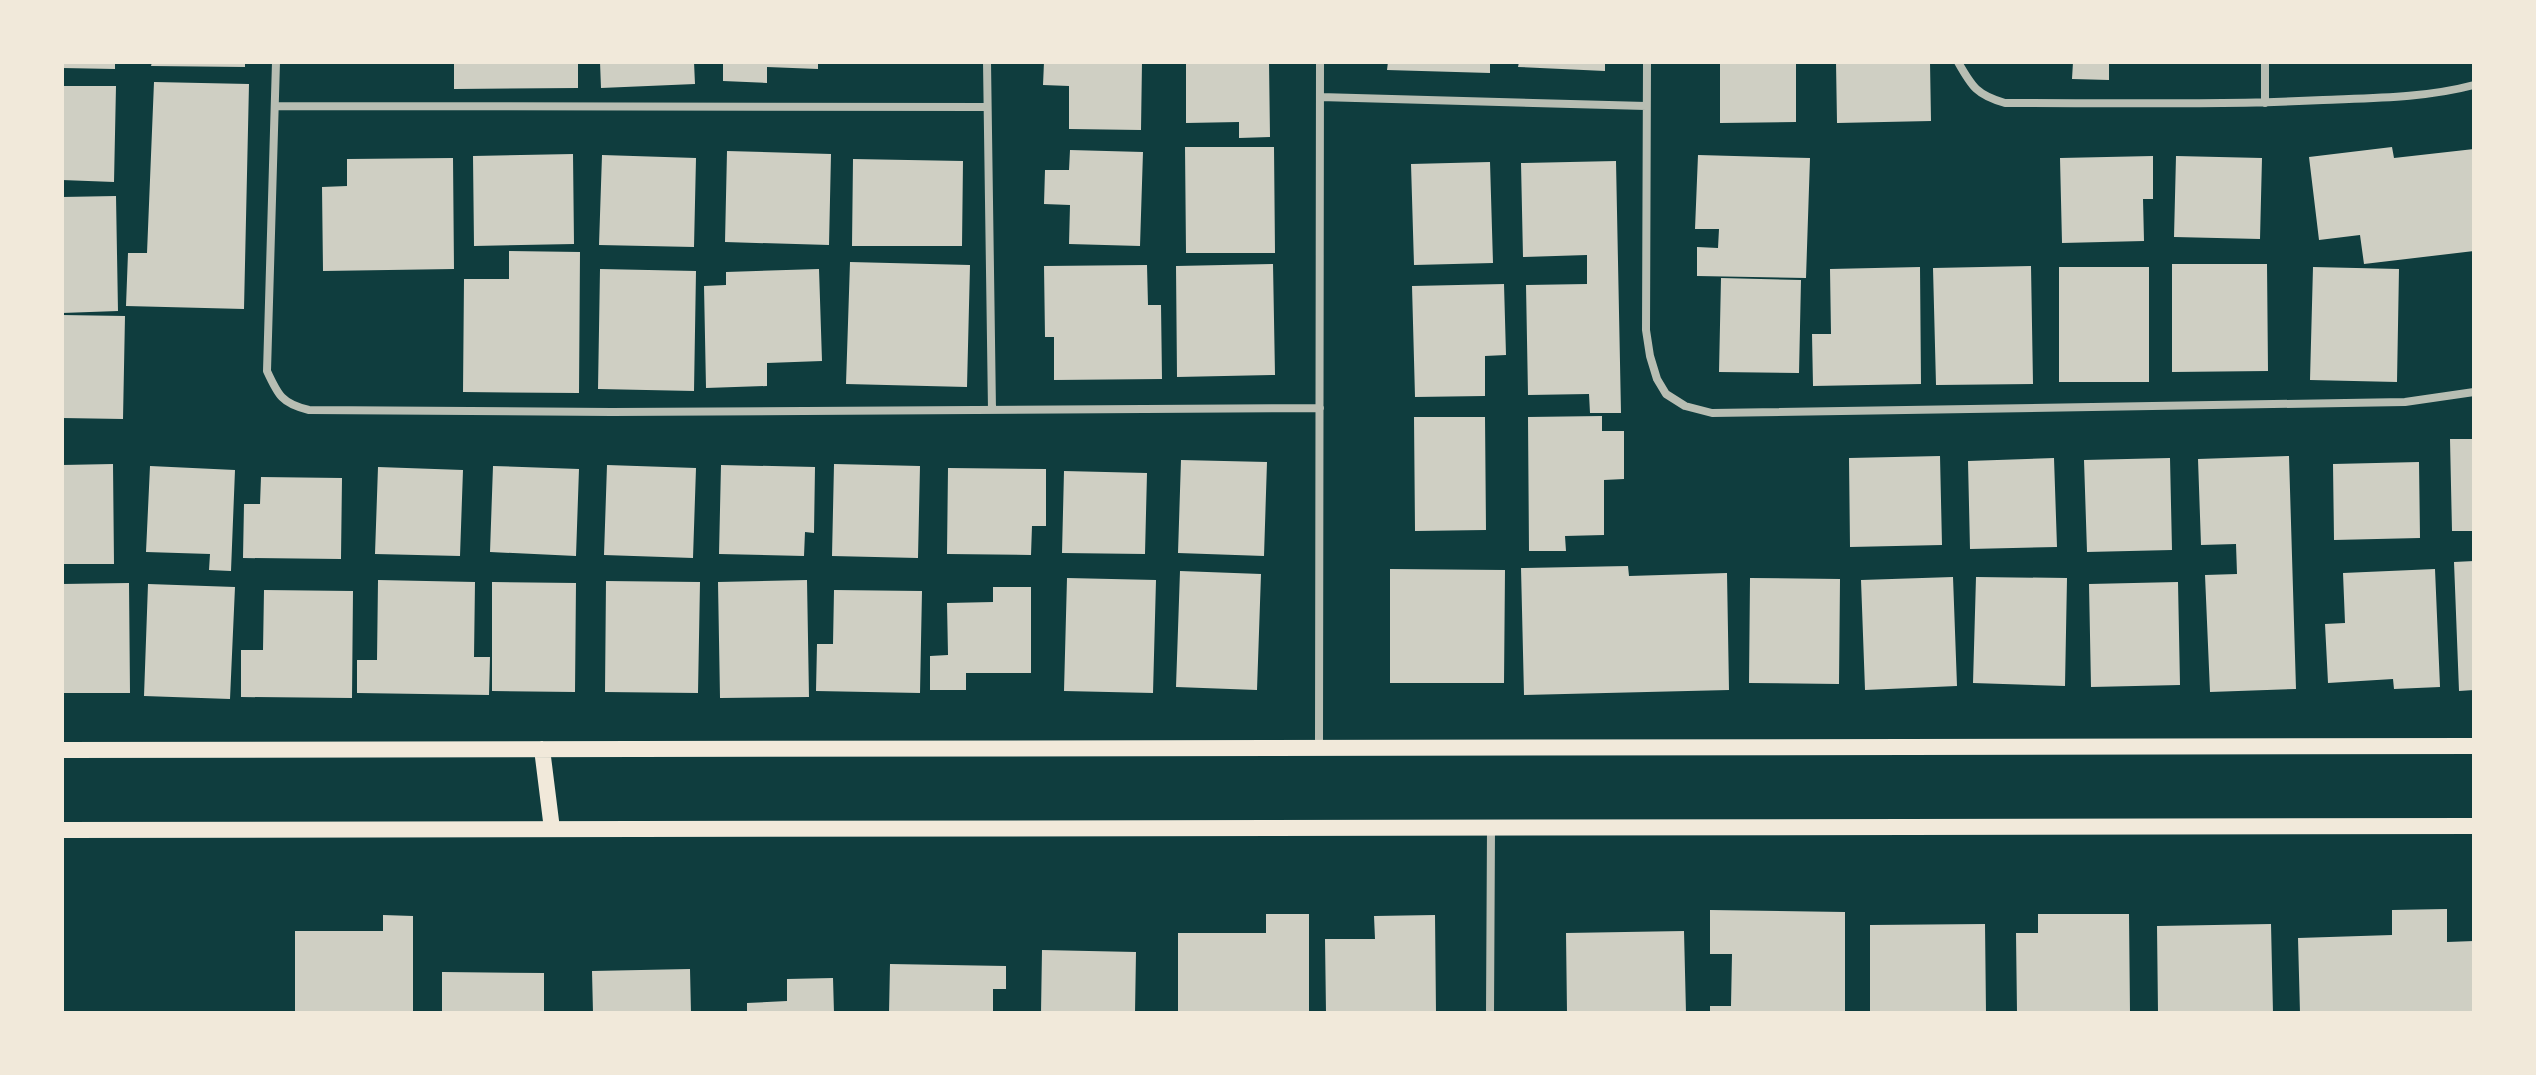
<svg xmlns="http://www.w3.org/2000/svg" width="2536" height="1075" viewBox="0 0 2536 1075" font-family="'Alegreya Sans',sans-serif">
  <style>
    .building { fill: #cfcfc3 }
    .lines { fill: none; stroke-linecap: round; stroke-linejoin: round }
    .minor { stroke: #b8beb3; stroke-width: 8 }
    .secondary { stroke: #f1e9da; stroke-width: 16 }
  </style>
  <rect width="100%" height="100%" fill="#0f3d3e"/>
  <path class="building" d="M62,62h53v7l-53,-1z
    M152,62h93v5l-94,-1z
    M454,62h124v26l-124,1z
    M600,62h94l1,22 -94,4z
    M723,62h95v7l-51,-2v16l-44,-2z
    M1044,62h98l-1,68 -72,-1v-43l-26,-1z
    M1186,62h83l1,75 -31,1v-16l-53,1z
    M1388,62h102v11l-103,-3z
    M1519,62h86v9l-87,-4z
    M1720,62h76v60l-76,1z
    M1836,62h94l1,59 -94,2z
    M2073,62h36v18l-37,-1z
    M154,82l95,2 -5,225 -118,-3 2,-53h19z
    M62,86h54l-2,96 -52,-2z
    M1185,147h89l1,106h-89z
    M2392,147l2,11 80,-9v102l-110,13 -4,-29 -41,5 -10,-83z
    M1070,150l73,2 -3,94 -71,-2 1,-39 -26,-1 1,-34h24z
    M727,151l104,3 -2,91 -104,-3z
    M573,154l1,90 -100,2 -1,-90z
    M602,155l94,3 -2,89 -95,-2z
    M1698,155l112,3 -4,120 -109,-2v-29l21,1 1,-19h-24z
    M2153,156v43h-10l1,42 -82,2 -2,-85z
    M2176,156l86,2 -2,81 -86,-2z
    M453,158l1,111 -131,2 -1,-84 25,-1v-27z
    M853,159l110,2 -1,85h-110z
    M1616,161l5,252h-31l-1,-19 -61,1 -2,-110 61,-1v-29l-64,2 -2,-94z
    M1490,162l3,101 -79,2 -3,-101z
    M116,196l2,115 -56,2v-116z
    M509,251l71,1 -1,141 -116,-1 1,-113h45z
    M850,262l120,3 -3,122 -121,-3z
    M1273,264l2,111 -98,2 -1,-111z
    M2172,264h95l1,107 -96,1z
    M1147,265l1,40h13l1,74 -108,1v-43h-9l-1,-71z
    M2031,266l2,118 -97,1 -3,-117z
    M1920,267l1,117 -108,2 -1,-52h19l-1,-65z
    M2059,267h90v115h-90z
    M2313,267l86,2 -2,113 -87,-2z
    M600,269l96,2 -2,120 -96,-2z
    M819,269l3,92 -55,2v23l-61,2 -2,-102 22,-1v-13z
    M1721,278l80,2 -2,93 -80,-1z
    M1504,284l2,71 -21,1v40l-70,1 -3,-111z
    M62,315l63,1 -2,103 -61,-1z
    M1602,416v15h22v48l-20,1v55l-39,1 1,15h-37l-1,-134z
    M1414,417h71l1,113 -71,1z
    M2450,439h24v92h-22z
    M1940,456l2,89 -92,2 -1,-89z
    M2289,456l7,233 -86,3 -5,-117 32,-1 -1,-30 -35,1 -3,-86z
    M2054,458l3,89 -87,2 -2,-88z
    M2170,458l2,92 -85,2 -3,-92z
    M1181,460l86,2 -3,94 -86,-3z
    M2419,462l1,76 -86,2 -1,-76z
    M113,464l1,100h-52v-99z
    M834,464l86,2 -2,92 -86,-2z
    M607,465l89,3 -3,90 -89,-3z
    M721,465l94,2 -1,66 -9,-1 -1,24 -85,-2z
    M150,466l85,4 -4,101 -22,-1 1,-16 -64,-2z
    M493,466l86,3 -3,87 -86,-4z
    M378,467l85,3 -3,86 -85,-2z
    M948,468l98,1v57h-14l-1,29 -84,-1z
    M1064,471l83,2 -2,81 -83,-1z
    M261,477l81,1 -1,81 -98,-1 1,-54h16z
    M2474,561v129l-15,1 -5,-129z
    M1628,566l1,10 98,-3 2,117 -205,5 -3,-127z
    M1390,569l115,1 -1,113h-114z
    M2435,569l5,118 -46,2 -1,-10 -65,4 -3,-59 20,-1 -2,-50z
    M1180,571l81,3 -4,116 -81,-3z
    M1953,577l4,109 -92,4 -4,-110z
    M1976,577l91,1 -2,108 -92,-3z
    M1067,578l89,2 -3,113 -89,-2z
    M1750,578l90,1 -1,105 -90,-1z
    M378,580l97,2 -1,75h16l-1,38 -132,-2v-33h20z
    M807,580l2,117 -89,1 -2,-116z
    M606,581l94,1 -2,111 -93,-1z
    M492,582l84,1 -1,109 -83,-1z
    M2178,582l2,103 -89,2 -2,-103z
    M129,583l1,110h-68v-109z
    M148,584l87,3 -5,112 -86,-3z
    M993,587h38v86h-65v17h-36v-34l18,-1 -1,-52 46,-1z
    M264,590l89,1 -1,107 -111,-1v-47h22z
    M834,590l88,1 -2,102 -104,-2 1,-47h16z
    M2447,909v33l27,-1v72h-174l-2,-75 94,-3v-25z
    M1710,910l135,2v101h-135v-7h21l1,-52h-22z
    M1266,914h43v99h-131v-80h88z
    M2038,914h91l1,99h-113l-1,-80h22z
    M383,915l30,1v97h-118v-82h88z
    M1435,915l1,98h-110l-1,-74h50l-1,-23z
    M1985,924l1,89h-116v-88z
    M2271,924l2,89h-115l-1,-87z
    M1684,931l2,82h-119l-1,-80z
    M1042,950l94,2 -1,61h-94z
    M890,964l116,2v23h-13v24h-104z
    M690,969l1,44h-98l-1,-42z
    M442,972l102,1v40h-102z
    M833,978l1,35h-87v-10l40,-2v-22z"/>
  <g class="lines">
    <path class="minor" d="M276,62l-9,309c11,24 15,33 42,39l303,2 708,-4
      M987,62l5,348
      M1647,62l-1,268 4,26 7,23 9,15 19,12 27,7 693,-11 69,-10
      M1958,62c14,25 19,33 47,41 106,0 212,2 318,-3 50,-2 102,-2 151,-15
      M2265,62v41
      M1320,97l326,9
      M276,106l711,1
      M1319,748l1,-686
      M1490,1013l1,-185"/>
    <path class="secondary" d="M542,749l10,80
      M62,750l2412,-4
      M62,830l2412,-4"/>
  </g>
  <rect width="2536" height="1075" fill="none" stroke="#f1e9da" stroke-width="128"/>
</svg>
